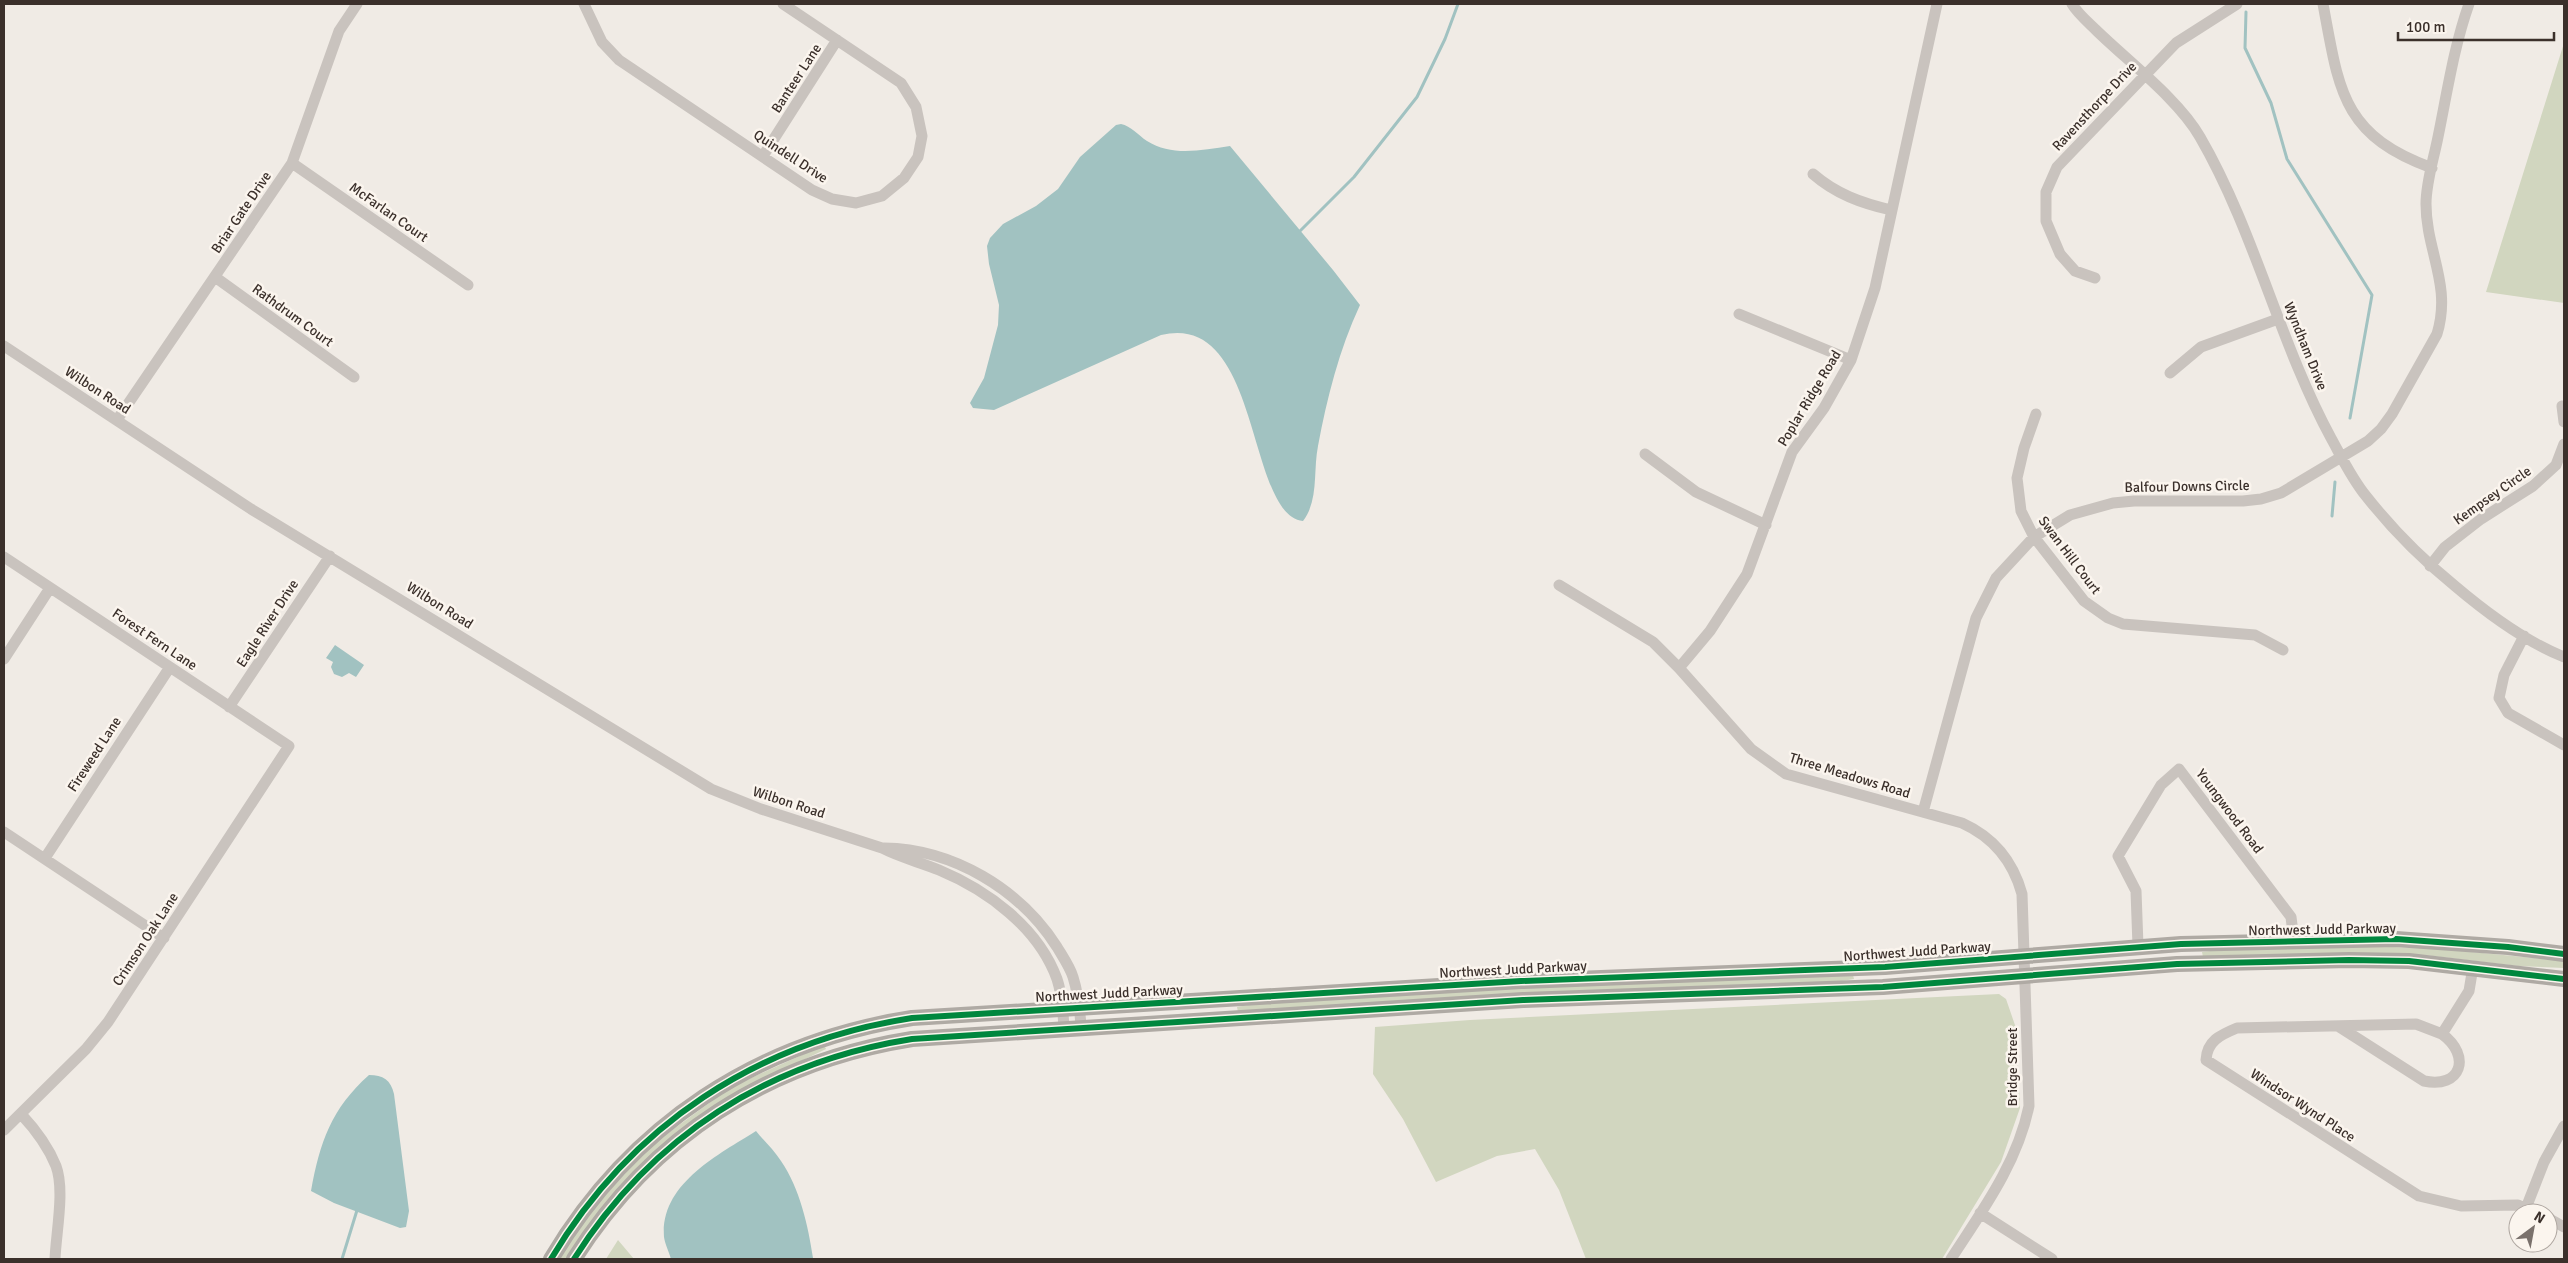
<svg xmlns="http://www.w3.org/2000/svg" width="2568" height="1263" viewBox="0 0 2568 1263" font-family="Signika,sans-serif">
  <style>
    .green { fill: #d1d6bf }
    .water { fill: #a1c2c1 }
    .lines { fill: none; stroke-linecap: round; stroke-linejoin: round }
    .stream { stroke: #a1c2c1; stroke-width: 3 }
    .minor { stroke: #c9c3be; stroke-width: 11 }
    .highway { stroke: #afaaa4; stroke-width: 16 }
    .cycleway-casing { stroke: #fbf5ee; stroke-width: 9 }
    .cycleway { stroke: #00873e; stroke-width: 6 }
    .labels { text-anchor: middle; stroke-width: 5; stroke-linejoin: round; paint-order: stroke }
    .street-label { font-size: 14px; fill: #3b302b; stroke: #fbf5ee }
  </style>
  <rect width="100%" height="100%" fill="#f0ebe5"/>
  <path class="green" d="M2564,43v260l-78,-11z
    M2355,946l76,2 133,13v7l-46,-2 -94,-11 -221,2 -1,-5 25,-3z
    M1853,975l1,4 -24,4 -592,29 -1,-5 29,-5 277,-16z
    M1999,994l7,5 10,29 4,80 -19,54 -59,97h-356l-27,-69 -24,-41 -38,7 -61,26 -33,-63 -30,-45 2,-47 95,-7z
    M824,1045l2,4 -95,46 -164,164h-9l30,-45 61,-67 82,-60z
    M618,1240l16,19h-28z"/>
  <path class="water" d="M1121,124c10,2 17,11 26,17 25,16 55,9 83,5l103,124 27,35c-21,45 -33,93 -42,141 -5,25 1,54 -15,75 -57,-6 -41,-211 -142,-186l-167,75 -21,-2 -3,-5 14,-25 14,-53 1,-20 -10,-41 -2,-18 3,-8 13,-14 33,-18 22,-17 22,-32 36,-32z
    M335,645l29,20 -8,12 -7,-4 -7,4 -8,-3 -3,-7 2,-5 -7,-4z
    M369,1075c14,0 22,5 25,19l15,117 -3,16 -6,1 -66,-25 -23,-12c9,-49 20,-82 58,-116z
    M756,1131c8,10 18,19 25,30 19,28 27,64 32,97l-142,1c-2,-7 -6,-15 -7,-22 -4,-53 54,-82 92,-106z"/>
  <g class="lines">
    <path class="stream" d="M2246,12l-1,36 26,55 16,56 85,136 -22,123
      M1300,231l54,-54 63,-80 28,-58 13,-35
      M2332,516l3,-34
      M342,1259l16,-52"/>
    <path class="minor" d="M584,4l18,38 17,18 193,130 20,9 24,4 26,-7 22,-18 14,-21 4,-21 -6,-29 -15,-24 -118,-79
      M2072,4c6,10 17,19 25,27 32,31 82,69 103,106 55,95 79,205 131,301 11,20 21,41 35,58 26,33 57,64 89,90 33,28 69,55 109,71
      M2323,4c16,85 18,131 109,164
      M763,156l74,-116
      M292,163l176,122
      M1813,174c23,20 48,29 78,36
      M215,277l139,100
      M2095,278l-20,-7 -15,-17 -14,-33v-29l11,-25 119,-124 61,-39
      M1739,314l112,46
      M4,346l247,163 460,280 50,20 121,39c19,10 38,14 57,22 48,20 99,57 118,109 5,15 6,32 7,49
      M2170,373l31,-26 77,-28
      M2562,406l2,16
      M2036,414l-12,34 -7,30 4,33 13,26 50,64 24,17 15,6 132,11 28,15
      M117,420l175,-257 47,-132 18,-27
      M1645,454l51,38 70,33
      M4,557l285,189 -181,276 -22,27 -82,81
      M2430,566l15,-19 36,-28 52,-33 23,-21 8,-21
      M1559,585l94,57 26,26 72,81 35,25 176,49c31,14 51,38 60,71l7,212c-12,58 -47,105 -78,153
      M2524,636l-20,39 -5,23 9,15 56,32
      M4,659l46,-71
      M1679,668l31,-37 37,-57 45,-122 32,-44 27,-48 24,-72 62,-284
      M229,707l101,-151
      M1923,812l53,-194 20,-40 38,-41 36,-22 43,-12 21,-2h109l18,-2 20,-6 87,-52 13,-12 11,-15 45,-80c15,-49 -11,-83 -11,-130 0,-22 8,-46 12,-67 9,-44 16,-91 31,-133
      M4,832l160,106
      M884,848c69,1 136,41 173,99 6,10 13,20 16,30 5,16 7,33 8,50
      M45,858l125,-191
      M2138,946l-2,-55 -18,-35 43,-71 18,-16 112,148 3,24
      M2473,967l-4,24 -27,43 -26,-10 -179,4c-17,7 -30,13 -31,32l213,136 42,10 57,-1 18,8
      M2338,1026l86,55c37,8 48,-25 18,-47
      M21,1114c14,15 27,32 35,52 9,24 0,67 -1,93
      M2526,1208l18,-46 20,-36
      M1980,1213l72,46
      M2548,1218l16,9"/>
    <path class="highway" d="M551,1259c80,-134 206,-217 361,-241l609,-37 364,-14 296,-23 215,-5 112,8 56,7
      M574,1259c78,-123 194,-197 338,-220l611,-39 360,-13 294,-23 172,-4 60,1 155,18"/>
    <g class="cycleway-casing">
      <path id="cycleway" d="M551,1259c80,-134 206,-217 361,-241l609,-37 364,-14 296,-23 215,-5 112,8 56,7
        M574,1259c78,-123 194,-197 338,-220l611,-39 360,-13 294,-23 172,-4 60,1 155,18"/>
    </g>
    <use href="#cycleway" class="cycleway"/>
  </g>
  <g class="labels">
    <g class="street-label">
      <text transform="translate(796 78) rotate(-57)" y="5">Banteer Lane</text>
      <text transform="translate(2094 106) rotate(-47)" y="5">Ravensthorpe Drive</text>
      <text transform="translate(791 156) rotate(33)" y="5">Quindell Drive</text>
      <text transform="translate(241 212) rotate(-56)" y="5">Briar Gate Drive</text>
      <text transform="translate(389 212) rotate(35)" y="5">McFarlan Court</text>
      <text transform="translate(293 315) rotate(36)" y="5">Rathdrum Court</text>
      <text transform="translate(2306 346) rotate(68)" y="5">Wyndham Drive</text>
      <text transform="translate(98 390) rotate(33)" y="5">Wilbon Road</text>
      <text transform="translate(1809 398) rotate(-59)" y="5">Poplar Ridge Road</text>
      <text transform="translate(2187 486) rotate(-1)" y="5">Balfour Downs Circle</text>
      <text transform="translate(2492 495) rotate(-35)" y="5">Kempsey Circle</text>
      <text transform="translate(2070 555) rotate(53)" y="5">Swan Hill Court</text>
      <text transform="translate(440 605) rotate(32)" y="5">Wilbon Road</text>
      <text transform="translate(267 623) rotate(-57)" y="5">Eagle River Drive</text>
      <text transform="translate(155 639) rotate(34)" y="5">Forest Fern Lane</text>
      <text transform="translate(94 754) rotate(-57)" y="5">Fireweed Lane</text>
      <text transform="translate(1850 775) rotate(17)" y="5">Three Meadows Road</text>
      <text transform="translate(789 802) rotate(18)" y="5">Wilbon Road</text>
      <text transform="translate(2230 811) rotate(53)" y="5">Youngwood Road</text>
      <text transform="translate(2322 929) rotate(-1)" y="5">Northwest Judd Parkway</text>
      <text transform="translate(145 939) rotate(-57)" y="5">Crimson Oak Lane</text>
      <text transform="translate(1917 951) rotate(-4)" y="5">Northwest Judd Parkway</text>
      <text transform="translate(1513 969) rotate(-3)" y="5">Northwest Judd Parkway</text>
      <text transform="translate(1109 993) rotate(-3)" y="5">Northwest Judd Parkway</text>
      <text transform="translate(2012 1067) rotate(-90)" y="5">Bridge Street</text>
      <text transform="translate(2303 1105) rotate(33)" y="5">Windsor Wynd Place</text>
    </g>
  </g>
  <rect width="2568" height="1263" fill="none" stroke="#3b302b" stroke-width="10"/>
  <g transform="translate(2533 1228) rotate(32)"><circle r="24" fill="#fbf5ee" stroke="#aea6a0"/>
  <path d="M0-4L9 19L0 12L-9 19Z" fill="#7a716c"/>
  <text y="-8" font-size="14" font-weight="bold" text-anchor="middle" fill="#3b302b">N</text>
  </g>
  <path d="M2398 32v8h156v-8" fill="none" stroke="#3b302b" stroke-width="2.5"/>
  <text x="2406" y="32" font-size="15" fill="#3b302b" stroke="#fbf5ee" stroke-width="4" paint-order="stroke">100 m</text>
</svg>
